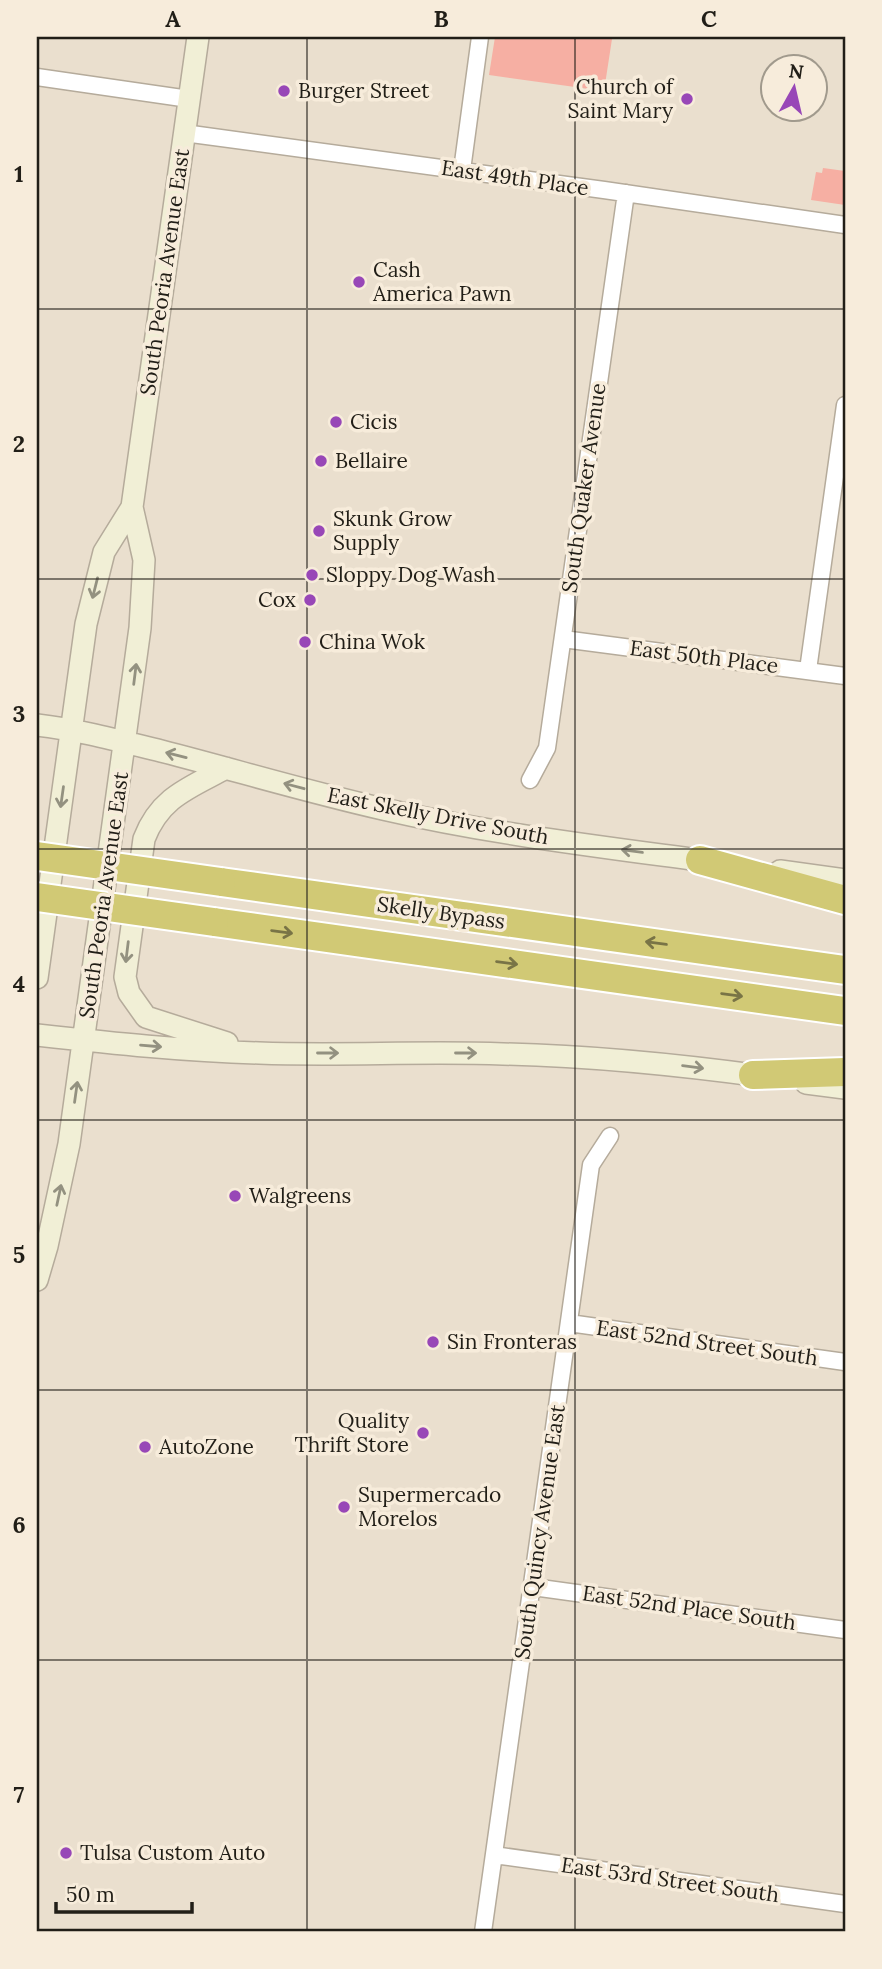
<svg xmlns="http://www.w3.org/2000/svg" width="882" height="1969" viewBox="0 0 882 1969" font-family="Lora,serif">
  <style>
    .green { fill: #f6afa3 }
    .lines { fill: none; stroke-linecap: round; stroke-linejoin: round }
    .minor-casing { stroke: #b5ab9b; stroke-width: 19 }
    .secondary-casing { stroke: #b5ab9b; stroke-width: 24 }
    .motorway-casing { stroke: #fff; stroke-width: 32 }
    .minor { stroke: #fff; stroke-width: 16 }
    .secondary { stroke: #f1efd6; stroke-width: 21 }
    .motorway { stroke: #d1c975; stroke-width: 28 }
    .motorway-bridge-casing { stroke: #fff; stroke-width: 32; stroke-linecap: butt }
    .motorway-bridge { stroke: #d1c975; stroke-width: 28 }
    .oneway { stroke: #939180 }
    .oneway2 { stroke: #797446 }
    .grid { fill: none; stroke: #211e17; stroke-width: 2; stroke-opacity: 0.55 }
    .poi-dot { fill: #9847b7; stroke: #f7ecdb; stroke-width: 2.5 }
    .labels { text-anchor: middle; stroke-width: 7; stroke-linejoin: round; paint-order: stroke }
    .poi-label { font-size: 21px; fill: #211e17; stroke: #f7ecdb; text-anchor: start }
    .street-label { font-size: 21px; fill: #211e17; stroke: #f7ecdb }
    .neatline { fill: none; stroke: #211e17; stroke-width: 2.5 }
    .grid-label { font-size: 23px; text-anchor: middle; font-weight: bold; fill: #211e17 }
  </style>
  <rect width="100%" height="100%" fill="#eadfce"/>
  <path class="green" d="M495,37l117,2 -8,52 -115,-16z
    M823,168l22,3v34l-34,-5 5,-28 6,1z"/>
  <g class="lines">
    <g class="minor-casing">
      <path id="minor" d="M37,77l152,22
        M184,133l420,57 241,35
        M462,170l18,-133
        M563,639l282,37
        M808,670l37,-265
        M530,780l17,-32 79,-555
        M569,1323l276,39
        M533,1587l312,43
        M494,1855l351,49
        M483,1932l108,-767 19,-29"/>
    </g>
    <g class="secondary-casing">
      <path id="secondary" d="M37,725c43,5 83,16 124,26 74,19 147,41 222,58 108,25 220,38 330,53
        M226,768c-37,20 -66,29 -82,71l-19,138 4,16 17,24 81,26
        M780,871l65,9
        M37,978l49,-354 18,-72 28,-45
        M37,1035c74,8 148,16 222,18 81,3 163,-2 244,1 89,2 177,11 265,23
        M806,1083l39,5
        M37,1280l10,-34 22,-102 71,-516 4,-68 -12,-53 66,-470"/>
    </g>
    <g class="motorway-casing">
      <path id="motorway" d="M700,860l145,40
        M221,882l624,88
        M214,922l631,89
        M753,1075l92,-3"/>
    </g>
    <use href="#minor" class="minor"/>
    <use href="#secondary" class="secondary"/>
    <use href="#motorway" class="motorway"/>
    <g class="motorway-bridge-casing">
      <path id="motorway-bridge" d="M37,856l184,26
        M37,897l177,25"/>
    </g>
    <use href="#motorway-bridge" class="motorway-bridge"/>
  </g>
  <defs><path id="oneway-shaft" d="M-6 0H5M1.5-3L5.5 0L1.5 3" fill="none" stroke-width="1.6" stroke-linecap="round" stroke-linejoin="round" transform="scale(1.75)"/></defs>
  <g class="oneway">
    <use href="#oneway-shaft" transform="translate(95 588) rotate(104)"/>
    <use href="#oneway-shaft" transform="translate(135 674) rotate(-83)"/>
    <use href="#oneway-shaft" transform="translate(176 755) rotate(-166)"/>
    <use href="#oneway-shaft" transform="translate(294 786) rotate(-165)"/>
    <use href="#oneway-shaft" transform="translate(62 797) rotate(98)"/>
    <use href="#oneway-shaft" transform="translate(632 851) rotate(-172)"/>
    <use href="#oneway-shaft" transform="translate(127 952) rotate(97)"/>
    <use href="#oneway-shaft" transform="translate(151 1046) rotate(5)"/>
    <use href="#oneway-shaft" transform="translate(328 1053)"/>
    <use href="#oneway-shaft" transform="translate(466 1053)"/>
    <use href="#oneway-shaft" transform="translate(693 1067) rotate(7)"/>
    <use href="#oneway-shaft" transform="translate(76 1092) rotate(-82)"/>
    <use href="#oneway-shaft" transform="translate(59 1195) rotate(-78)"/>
  </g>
  <g class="oneway2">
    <use href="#oneway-shaft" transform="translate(282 932) rotate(8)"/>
    <use href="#oneway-shaft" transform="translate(656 943) rotate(-172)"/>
    <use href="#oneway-shaft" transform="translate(507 963) rotate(8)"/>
    <use href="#oneway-shaft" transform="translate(732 995) rotate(8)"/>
  </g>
  <path class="grid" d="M307,37v1895M575,37v1895M37,309h808M37,579h808M37,849h808M37,1120h808M37,1390h808M37,1660h808"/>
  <g class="poi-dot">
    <circle cx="284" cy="91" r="7"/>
    <circle cx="687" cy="99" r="7"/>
    <circle cx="359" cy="282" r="7"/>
    <circle cx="336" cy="422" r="7"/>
    <circle cx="321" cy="461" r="7"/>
    <circle cx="319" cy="531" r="7"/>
    <circle cx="312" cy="575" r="7"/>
    <circle cx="310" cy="600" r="7"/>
    <circle cx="305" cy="642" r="7"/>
    <circle cx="235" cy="1196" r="7"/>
    <circle cx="433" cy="1342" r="7"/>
    <circle cx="423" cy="1433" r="7"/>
    <circle cx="145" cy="1447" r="7"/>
    <circle cx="344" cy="1507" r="7"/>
    <circle cx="66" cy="1853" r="7"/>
  </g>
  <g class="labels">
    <g class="poi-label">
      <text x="673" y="94" text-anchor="end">Church of<tspan x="673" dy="24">Saint Mary</tspan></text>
      <text x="298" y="98">Burger Street</text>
      <text x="373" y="277">Cash<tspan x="373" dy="24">America Pawn</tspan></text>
      <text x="350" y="429">Cicis</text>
      <text x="335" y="468">Bellaire</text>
      <text x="333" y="526">Skunk Grow<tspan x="333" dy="24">Supply</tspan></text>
      <text x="326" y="582">Sloppy Dog Wash</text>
      <text x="296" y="607" text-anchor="end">Cox</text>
      <text x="319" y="649">China Wok</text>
      <text x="249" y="1203">Walgreens</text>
      <text x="447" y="1349">Sin Fronteras</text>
      <text x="409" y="1428" text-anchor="end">Quality<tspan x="409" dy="24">Thrift Store</tspan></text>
      <text x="159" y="1454">AutoZone</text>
      <text x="358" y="1502">Supermercado<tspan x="358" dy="24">Morelos</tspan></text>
      <text x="80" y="1860">Tulsa Custom Auto</text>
    </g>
    <g class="street-label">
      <text transform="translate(515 178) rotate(8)" y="7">East 49th Place</text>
      <text transform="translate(165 272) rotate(-82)" y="7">South Peoria Avenue East</text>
      <text transform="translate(584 488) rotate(-82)" y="7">South Quaker Avenue</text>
      <text transform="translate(704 657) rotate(7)" y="7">East 50th Place</text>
      <text transform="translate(438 816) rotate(11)" y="7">East Skelly Drive South</text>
      <text transform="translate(104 895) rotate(-82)" y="7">South Peoria Avenue East</text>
      <text transform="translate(441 913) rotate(8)" y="7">Skelly Bypass</text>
      <text transform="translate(707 1343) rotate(8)" y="7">East 52nd Street South</text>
      <text transform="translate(540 1532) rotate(-82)" y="7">South Quincy Avenue East</text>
      <text transform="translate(689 1608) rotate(8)" y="7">East 52nd Place South</text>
      <text transform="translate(670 1880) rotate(8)" y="7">East 53rd Street South</text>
    </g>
  </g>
  <rect width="882" height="1969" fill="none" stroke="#f7ecdb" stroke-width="77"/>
  <g transform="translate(794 88) rotate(8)"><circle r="33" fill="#f7ecdb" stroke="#a19a8d" stroke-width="2"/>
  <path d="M0-5L12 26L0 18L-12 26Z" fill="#9847b7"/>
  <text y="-10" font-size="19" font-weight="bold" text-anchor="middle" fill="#211e17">N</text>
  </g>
  <path d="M56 1902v10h136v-10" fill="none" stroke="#211e17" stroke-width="3.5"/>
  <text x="66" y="1902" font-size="21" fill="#211e17" stroke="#f7ecdb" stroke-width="5" paint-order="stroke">50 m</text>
  <rect x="38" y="38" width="806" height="1892" class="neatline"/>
  <g class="grid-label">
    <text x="173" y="27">A</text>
    <text x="441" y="27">B</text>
    <text x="709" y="27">C</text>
    <text x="19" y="182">1</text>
    <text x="19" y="452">2</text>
    <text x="19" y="722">3</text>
    <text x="19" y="992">4</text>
    <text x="19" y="1263">5</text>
    <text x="19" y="1533">6</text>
    <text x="19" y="1803">7</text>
  </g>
</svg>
